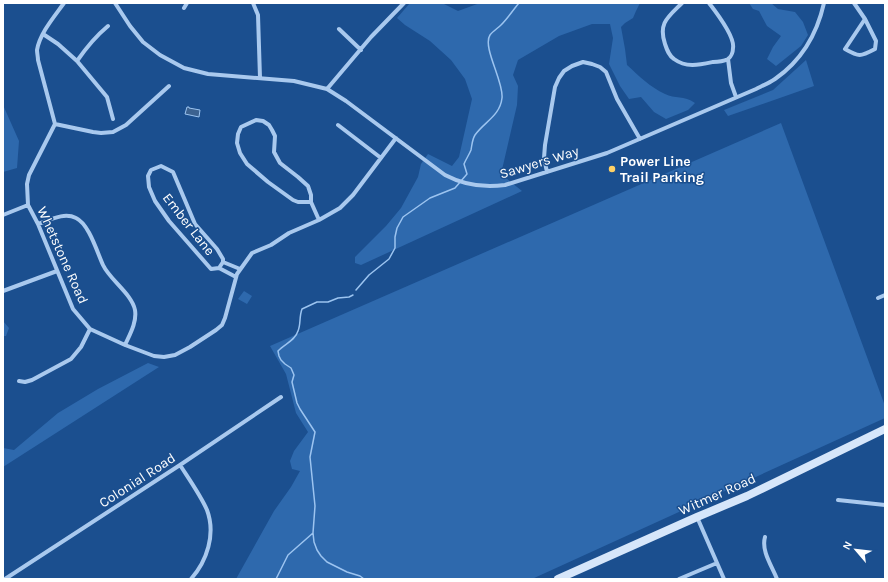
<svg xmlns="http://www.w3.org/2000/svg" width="888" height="582" viewBox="0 0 888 582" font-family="Karla,sans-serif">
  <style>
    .green { fill: #2e69ad }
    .water { fill: #3c6290; stroke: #9cc4f0 }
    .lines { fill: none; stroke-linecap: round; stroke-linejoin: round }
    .stream { stroke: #9cc4f0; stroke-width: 1.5 }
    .street { stroke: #a9c9ee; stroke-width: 4 }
    .secondary { stroke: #d6e6fa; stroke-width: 8 }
    .poi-dot { fill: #ffd166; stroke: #1b4f8f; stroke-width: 1.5 }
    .labels { text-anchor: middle; stroke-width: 3; stroke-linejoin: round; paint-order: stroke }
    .poi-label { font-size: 14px; font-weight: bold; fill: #fff; stroke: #1b4f8f; text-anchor: start }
    .street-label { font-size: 14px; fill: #fff; stroke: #1b4f8f }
  </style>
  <rect width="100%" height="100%" fill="#1b4f8f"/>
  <path class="green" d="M410,3h32l16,8 22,-8h160l-4,8 -3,7 -8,5 -4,4 4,22 2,16c12,11 23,22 38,29 10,5 19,1 30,9l-7,7 -22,9 -12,-7 -13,-15 -12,2 -9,-13 -11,-22 4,-26 -3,-14h-18l-33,12 -41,24 -5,15 5,11 -1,19 -16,69 21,17 -161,74 -6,-2v-6l31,-31 15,-18 17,-31 3,-13 7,-10 24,12 7,-9 13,-58 -7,-20 -14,-19 -21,-19 -25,-16 -8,-7z
    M749,3h22l7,6 17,3 8,10 5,13 -7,11 -25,20 -9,-7 6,-12 8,-11 -14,-10 -8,-15 -6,-2z
    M806,60l8,26 -86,30 -4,-6 49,-20z
    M3,105l16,36 -2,27 -14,4z
    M781,123l104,283v12l-353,161h-296l38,-68 17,-24 9,-16 -8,-2 -2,-8 4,-10 14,-19 -12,-19 -10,-39 -16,-28z
    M244,291l8,5 -5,8 -9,-5z
    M3,321l6,7 -3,8h-3z
    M148,363l11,4 -156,100v-19l11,2 44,-37 40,-24z"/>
  <path class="water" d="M187,107h2v1l11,2 -1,7 -14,-3z"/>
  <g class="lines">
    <path class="stream" d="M356,290l13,-15 20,-16 6,-11v-11l2,-9 6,-11 27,-19 25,-10 12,-14 -3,-10c2,-5 5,-9 7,-14 1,-5 1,-10 4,-15 9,-13 25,-19 27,-37 2,-16 -20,-51 -12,-63 3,-4 8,-7 11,-10 7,-7 12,-15 18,-22
      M353,295l-4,2 -11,1 -10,4h-11l-15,7c-3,8 -1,15 -4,22 -3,10 -14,13 -20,20l1,5 2,4 4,4 6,4 3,7 -2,7 5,21 3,6 15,23 -5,25 5,49 -2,27 1,9 3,8 4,6 6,6 20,10 13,4 4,3
      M276,579l12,-24 25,-22"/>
    <path class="street" d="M64,3c-10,14 -24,30 -27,47 0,3 1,7 1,10l17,64 -26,51 -2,9 1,21 10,19 35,85 17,20 35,16 29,11 10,1 11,-2 15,-8 26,-17 6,-5 3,-7 12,-44 15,-21 19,-8 18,-12 30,-13 21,-12 13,-13 43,-57
      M115,3l15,23 13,16 17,13 24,13 24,6 86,7 33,8 19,12 99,74c19,10 39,13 60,10l102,-32 149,-64c6,-3 13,-6 19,-10 26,-18 42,-45 49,-76
      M253,3l5,12 2,63
      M682,3c-14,14 -24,20 -17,41 2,6 4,12 9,15 12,9 25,6 39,3 4,0 11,-1 15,-3 3,-2 5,-7 5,-11 2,-11 -17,-36 -24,-45
      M854,3l11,16 11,22 -1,8c-15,8 -16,8 -30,0l20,-30
      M184,8l3,-5
      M339,29l22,21
      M43,34l15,10 19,17 30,36 6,22
      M728,59l3,24 5,14
      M77,61c9,-13 19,-25 31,-35
      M327,89l44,-52 33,-34
      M55,124l38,8 8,1 12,-1 13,-7 43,-39
      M338,125l43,33
      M161,166l12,6 22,52 22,25 6,10v3l-4,6 -8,1 -42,-48 -14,-20 -6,-14 -1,-11 3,-6z
      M547,172l-3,-14 1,-13 10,-58 4,-9 5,-7 8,-5 11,-4 9,2 8,3 6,5 11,27 23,40
      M311,202h-13l-5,-2 -25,-18 -21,-18 -7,-11 -3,-10 1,-9 3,-7 15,-7 7,1 6,4 3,5 3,6 -1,16 6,11 18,14 10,9 3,9v7l8,18
      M3,215l25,-10
      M38,224c12,-4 26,-12 38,-6 13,6 21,34 27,47 7,15 29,29 32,45 2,12 -5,24 -10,35
      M223,262l17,7
      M219,268l17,9
      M3,291l54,-20
      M878,298l7,-3
      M19,381l6,1 7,-2 39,-21 10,-12 9,-18
      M180,465c9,14 21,31 27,45 9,24 0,51 -16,69
      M838,500l47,5
      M697,517l27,62
      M765,537c-4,14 7,29 12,42
      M5,579l175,-114 101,-68
      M679,579l38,-16"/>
    <path class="secondary" d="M558,579l139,-62 50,-21 138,-67"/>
  </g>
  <circle class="poi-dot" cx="612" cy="169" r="4"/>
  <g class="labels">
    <g class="poi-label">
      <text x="620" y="166">Power Line<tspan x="620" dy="16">Trail Parking</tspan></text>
    </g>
    <g class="street-label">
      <text transform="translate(539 162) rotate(-17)" y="5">Sawyers Way</text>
      <text transform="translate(189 224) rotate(52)" y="5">Ember Lane</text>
      <text transform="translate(63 255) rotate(66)" y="5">Whetstone Road</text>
      <text transform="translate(137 480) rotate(-33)" y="5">Colonial Road</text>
      <text transform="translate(717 494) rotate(-24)" y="5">Witmer Road</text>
    </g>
  </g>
  <rect width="888" height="582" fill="none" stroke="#ffffff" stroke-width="8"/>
  <g transform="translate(856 550) rotate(298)" stroke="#1b4f8f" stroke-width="3" paint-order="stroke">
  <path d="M0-3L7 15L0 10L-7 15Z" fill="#ffffff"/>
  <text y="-6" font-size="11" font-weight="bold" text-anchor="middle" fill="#ffffff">N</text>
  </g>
</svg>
